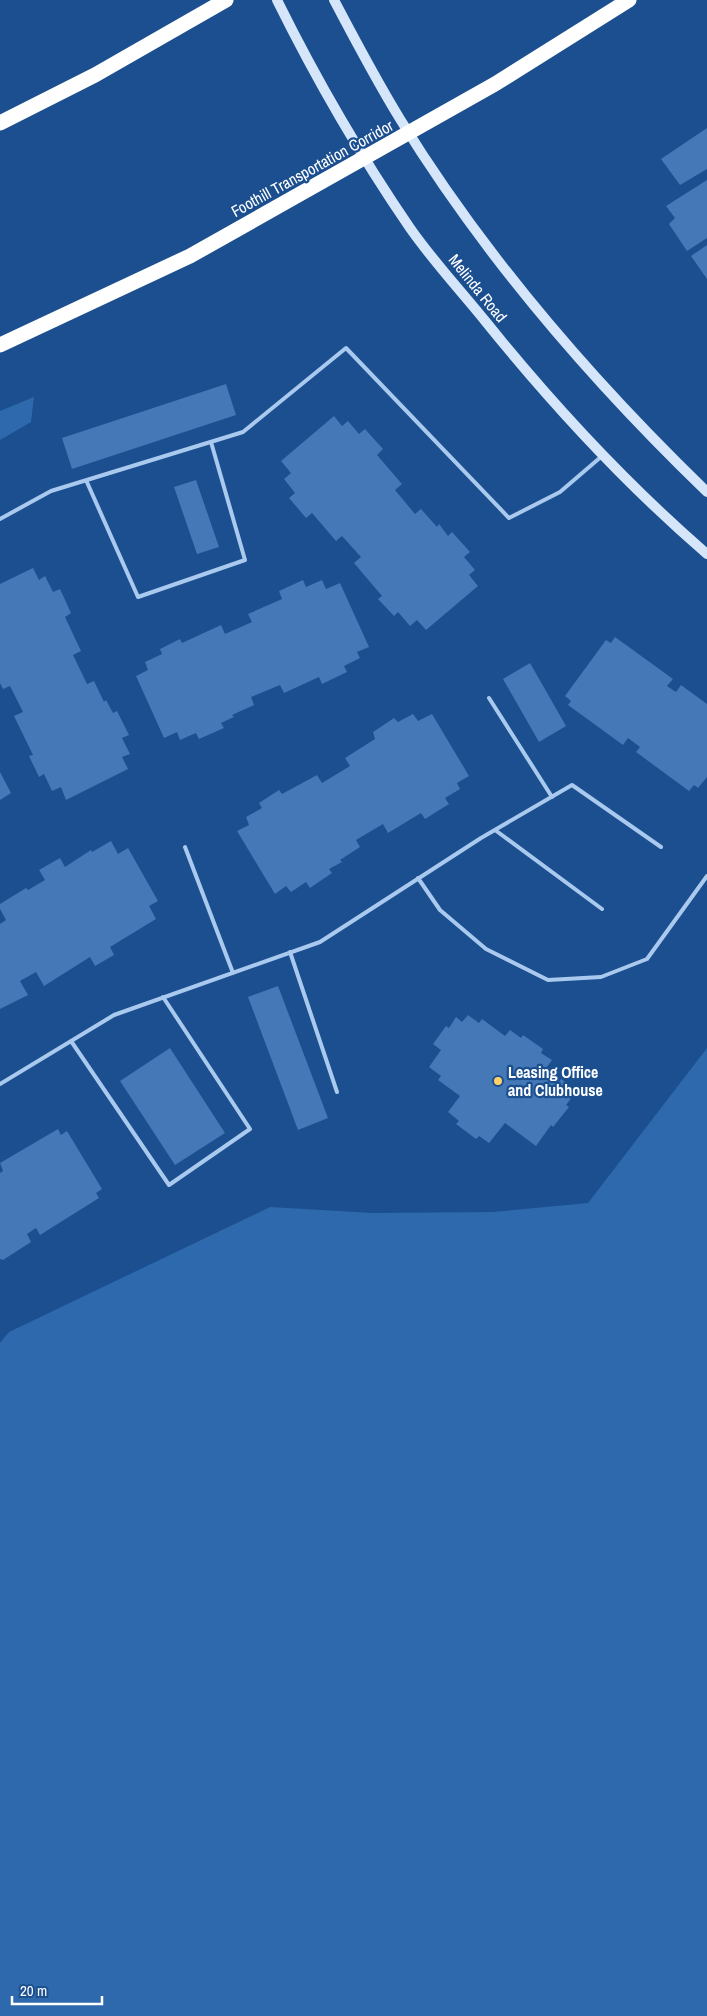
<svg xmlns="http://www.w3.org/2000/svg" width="707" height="2016" viewBox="0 0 707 2016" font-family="'Archivo Narrow',sans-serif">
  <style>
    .green { fill: #2e69ad }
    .building { fill: #4478b7 }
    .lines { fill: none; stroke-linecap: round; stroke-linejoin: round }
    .service { stroke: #a9c9ee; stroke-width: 4 }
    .secondary { stroke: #d6e6fa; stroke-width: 10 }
    .motorway { stroke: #fff; stroke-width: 15 }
    .poi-dot { fill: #ffd166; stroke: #1b4f8f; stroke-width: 2 }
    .labels { text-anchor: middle; stroke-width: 4.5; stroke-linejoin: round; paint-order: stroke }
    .street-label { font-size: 16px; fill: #fff; stroke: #1b4f8f }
    .poi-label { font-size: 16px; font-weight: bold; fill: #fff; stroke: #1b4f8f; text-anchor: start }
  </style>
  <rect width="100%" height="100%" fill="#1b4f8f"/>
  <path class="green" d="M34,397l-3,25 -31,18v-29z
    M707,1048v968h-707v-673l9,-11 261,-125 103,6 120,-1 95,-9z"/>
  <path class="building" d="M707,128v41l-27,16 -19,-26z
    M707,180v58l-20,13 -18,-27 6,-6 -9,-12z
    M707,245v34l-16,-23z
    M226,384l10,31 -164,54 -10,-31z
    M334,416l8,10 6,-5 11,13 6,-5 18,20 -6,6 25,29 -7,6 20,24 6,-5 16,18 2,-3 9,12 4,-4 18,20 -6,5 11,13 -6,5 9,11 -52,44 -9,-10 -7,6 -12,-14 -4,4 -16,-17 4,-3 -28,-33 7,-6 -19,-21 -6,5 -24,-28 -6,5 -17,-20 6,-5 -11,-14 7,-6 -10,-12z
    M196,480l23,67 -22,7 -23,-67z
    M33,568l6,12 6,-4 8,16 7,-3 11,24 -6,4 16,34 -8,4 14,29 7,-3 10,21 2,-2 7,13 4,-2 12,24 -7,3 8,16 -8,3 6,12 -62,31 -5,-13 -9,4 -8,-17 -5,3 -10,-21 4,-1 -19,-39 9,-4 -13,-26 -7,3 -3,-6v-99z
    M303,580l3,7 16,-7 4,9 14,-6 29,64 -12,5 3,6 -16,8 3,6 -25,12 -3,-7 -35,16 -4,-8 -29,12 3,8 -22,10 2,2 -13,6 3,5 -25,11 -3,-6 -16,7 -3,-8 -13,6 -28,-62 12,-6 -3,-8 17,-8 -2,-5 20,-10 2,4 39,-18 4,9 27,-12 -4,-8 34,-15 -3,-8z
    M615,637l58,42 -6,7 9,6 5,-7 26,19v73l-9,11 -4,-3 -5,6 -53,-39 4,-5 -12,-9 -5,7 -55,-40 3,-4 -6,-5 41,-56 5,3z
    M530,663l36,63 -27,16 -36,-63z
    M413,714l5,7 14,-7 37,62 -12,7 3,6 -15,9 4,6 -24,15 -4,-6 -33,20 -5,-9 -27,16 4,7 -20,13 2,2 -13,7 3,4 -22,15 -4,-6 -15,10 -5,-6 -11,8 -38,-63 12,-6 -3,-8 16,-9 -3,-5 20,-13 3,4 35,-19 5,8 28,-17 -5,-8 30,-19 -2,-7 21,-14 4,4z
    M0,772l11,21 -11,7z
    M111,841l7,13 10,-6 30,53 -9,5 7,13 -46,28 4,8 -19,11 -5,-9 -46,29 -8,-14 -16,9 8,14 -28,14v-85l6,-4 -6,-11v-5l26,-16 2,2 17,-10 -6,-10 21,-12 5,9 26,-17 1,2z
    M278,986l50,132 -30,12 -50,-133z
    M468,1015l11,8 3,-4 23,17 5,-6 11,8 2,-3 20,14 -2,4 11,7 -8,11 15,11 2,-3 13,9 -2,3 3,2 -9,12 3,2 -16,20 -2,-2 -15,21 -31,-23 -16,20 -10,-7 -3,3 -20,-15 3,-3 -11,-9 12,-16 -22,-16 3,-4 -12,-9 12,-17 -8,-6 13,-18 3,2 7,-11 6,5z
    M170,1048l55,85 -50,32 -55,-84z
    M58,1129l3,6 6,-4 35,58 -6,4 3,5 -59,37 -4,-7 -9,6 4,8 -28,18 -3,-1v-86l3,-2 -3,-8z"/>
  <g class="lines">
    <path class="service" d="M86,480l52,117 107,-37 -34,-118
      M0,519l51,-28 192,-59 103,-84 163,170 51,-26 42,-36
      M489,698l63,99
      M495,830l107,79
      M185,847l48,126
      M418,878l22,32 46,39 62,31 53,-3 46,-18 60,-83
      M290,952l47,140
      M71,1041l98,144 81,-56 -87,-132
      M0,1084l114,-69 206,-73 161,-104 91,-53 89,62"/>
    <path class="secondary" d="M277,0c39,79 83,155 133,228 23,33 51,63 76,94 67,83 140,162 221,232
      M334,0c21,40 42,80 66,119 85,138 191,261 307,373"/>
    <path class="motorway" d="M0,123l95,-48 131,-75
      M0,345l190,-89 305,-172 134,-84"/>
  </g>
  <circle class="poi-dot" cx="498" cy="1081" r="5"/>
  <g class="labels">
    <g class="street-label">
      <text transform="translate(312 168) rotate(-29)" y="6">Foothill Transportation Corridor</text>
      <text transform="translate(478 288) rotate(51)" y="6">Melinda Road</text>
    </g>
    <g class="poi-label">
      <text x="508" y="1078">Leasing Office<tspan x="508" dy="18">and Clubhouse</tspan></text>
    </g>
  </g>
  <path d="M12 1996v8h90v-8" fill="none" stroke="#ffffff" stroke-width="2.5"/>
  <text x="20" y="1996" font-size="15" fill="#ffffff" stroke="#1b4f8f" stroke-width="4" paint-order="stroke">20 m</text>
</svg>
